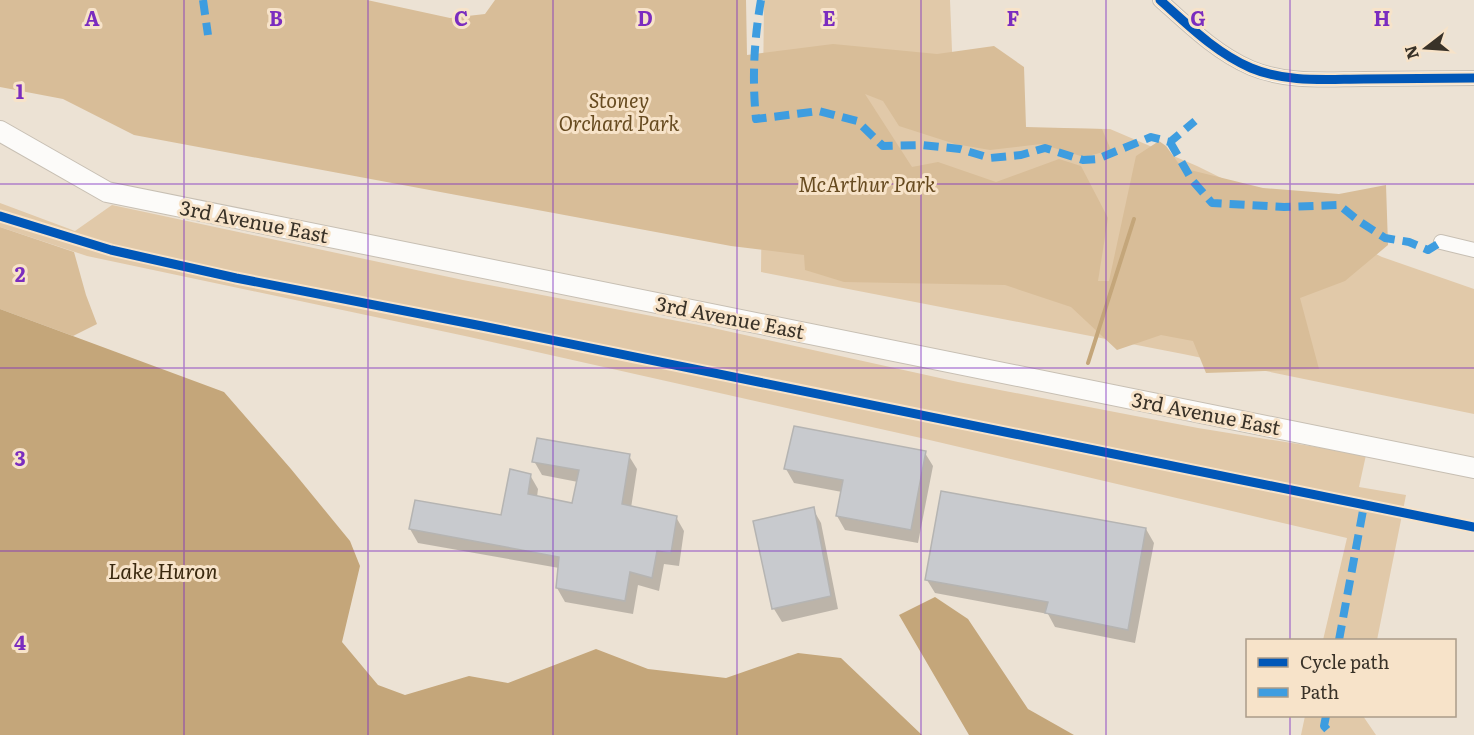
<svg xmlns="http://www.w3.org/2000/svg" width="1474" height="735" viewBox="0 0 1474 735" font-family="Literata,serif">
  <style>
    .green { fill: #e1c9a9 }
    .forest { fill: #d8bd98 }
    .water { fill: #c4a67a }
    .shadow { fill: #0003 }
    .lines { fill: none; stroke-linecap: round; stroke-linejoin: round }
    .stream { stroke: #c4a67a; stroke-width: 4 }
    .building { fill: #c8cace; stroke: #b5b4b2; stroke-width: 1.5 }
    .street-casing { stroke: #c7bfb3; stroke-width: 16 }
    .secondary-casing { stroke: #c7bfb3; stroke-width: 22 }
    .street { stroke: #fcfbf9; stroke-width: 14 }
    .secondary { stroke: #fcfbf9; stroke-width: 20 }
    .quiet { stroke: #3e9de0; stroke-width: 8; stroke-dasharray: 15 8; stroke-linecap: butt }
    .cycleway-casing { stroke: #f7e3c9; stroke-width: 13 }
    .cycleway { stroke: #0057b8; stroke-width: 9 }
    .grid { fill: none; stroke: #7b2cbf; stroke-width: 1.5; stroke-opacity: 0.55 }
    .labels { text-anchor: middle; stroke-width: 6; stroke-linejoin: round; paint-order: stroke }
    .park-label { font-size: 20px; font-style: italic; fill: #674b20; stroke: #f7e3c9 }
    .street-label { font-size: 20px; fill: #393228; stroke: #f7e3c9 }
    .water-label { font-size: 21px; font-style: italic; fill: #3a290f; stroke: #f7e3c9 }
    .grid-label { font-size: 20px; text-anchor: middle; font-weight: bold; fill: #7b2cbf; stroke: #f7e3c9; stroke-width: 6; stroke-linejoin: round; paint-order: stroke }
  </style>
  <rect width="100%" height="100%" fill="#ece2d4"/>
  <path class="green" d="M764,0h186l5,127 155,2 87,37 185,91 92,32v125l-291,-60 -422,-82z
    M0,203l75,28 37,-26 351,75 241,46 254,56 240,46 168,27 -7,32 47,8 -29,145h-54l24,-102 -426,-100 -456,-102 -378,-80 -87,-29z
    M1305,716h58l13,19h-75z"/>
  <path class="forest" d="M0,0h367l83,18 35,-4 10,-14h251l1,55 86,-11 104,10 57,-8 30,21 2,60 76,2 9,21 -27,7 -43,-13 -51,6 -35,-6 -56,-18 -16,-25 -18,-7 47,73 26,-5 58,20 63,-23 22,7 27,52 -10,63h11l27,-125 23,-15 7,5 16,22 81,20 76,6 47,-9 2,60 -43,36 -45,17 19,71 -113,4 -13,-32 -32,-6 -44,15 -46,-43 -66,-22 -161,-3 -39,-12 -1,-15 -73,-9 -597,-111 -71,-36 -63,-12z
    M0,227l74,25 12,43 11,29 -24,12 -73,-27z"/>
  <path class="water" d="M0,309l224,83 67,77 59,72 10,25 -18,76 36,43 27,10 64,-19 39,7 88,-34 52,20 78,9 72,-25 43,5 81,77h-922z
    M935,597l33,22 60,90 46,26h-105l-70,-120z"/>
  <path class="shadow" d="M925,453l8,13 -15,77 -73,-13 -8,-14 5,-24 -48,-9 -8,-14z
    M629,456l8,13 -6,39 45,9 8,14 -5,35 -15,-2 -5,27 -21,-6 -5,29 -68,-12 -8,-14 2,-20 -141,-25 -8,-14 92,-12 28,-42 8,14 -1,8 36,7 5,-22 -36,-7 -8,-14z
    M813,509l8,14 17,86 -56,13 -8,-13z
    M1146,529l8,14 -19,100 -80,-16 -7,-13 -113,-21 -8,-13z"/>
  <g class="lines">
    <path class="stream" d="M1088,363l46,-144"/>
  </g>
  <path class="building" d="M794,426l132,25 -15,79 -75,-14 7,-36 -59,-11z
    M537,438l93,16 -8,50 55,12 -6,37 -14,-2 -5,27 -22,-6 -5,29 -69,-13 3,-31 -150,-28 6,-29 86,15 9,-46 21,5 -3,20 44,9 7,-33 -47,-8z
    M941,491l205,37 -18,102 -83,-17 3,-11 -123,-22z
    M814,507l17,89 -59,13 -19,-88z"/>
  <g class="lines">
    <g class="street-casing">
      <path id="street" d="M1160,0c28,25 56,53 91,68 36,15 75,11 113,11 37,0 73,-1 110,-1
        M1441,242l33,8"/>
    </g>
    <g class="secondary-casing">
      <path id="secondary" d="M0,131l107,61 1367,276"/>
    </g>
    <use href="#street" class="street"/>
    <use href="#secondary" class="secondary"/>
    <path class="quiet" d="M203,0l5,35
      M761,0c-7,40 -9,79 -5,119l63,-8 38,10 26,25 39,-1 38,4 30,9 31,-3 24,-7 38,12 14,-1 54,-22 19,5 25,-21
      M1170,142l22,38 20,23 72,4 55,-2 20,16 26,17 24,4 19,8 13,-8
      M1339,640l25,-135
      M1326,716l-2,10 8,9"/>
    <g class="cycleway-casing">
      <path id="cycleway" d="M1160,0c28,25 56,53 91,68 36,15 75,11 113,11 37,0 73,-1 110,-1
        M0,216l111,34 125,28 246,48 992,201"/>
    </g>
    <use href="#cycleway" class="cycleway"/>
  </g>
  <path class="grid" d="M184,0v735M368,0v735M553,0v735M737,0v735M921,0v735M1106,0v735M1290,0v640M0,184h1474M0,368h1474M0,551h1474M1290,716v19"/>
  <g class="labels">
    <g class="park-label">
      <text x="619" y="108">Stoney<tspan x="619" dy="23">Orchard Park</tspan></text>
      <text x="867" y="192">McArthur Park</text>
    </g>
    <g class="street-label">
      <text transform="translate(254 222) rotate(11)" y="7">3rd Avenue East</text>
      <text transform="translate(730 318) rotate(11)" y="7">3rd Avenue East</text>
      <text transform="translate(1206 414) rotate(11)" y="7">3rd Avenue East</text>
    </g>
    <g class="water-label">
      <text x="163" y="579">Lake Huron</text>
    </g>
  </g>
  <g class="grid-label">
    <text x="92" y="26">A</text>
    <text x="276" y="26">B</text>
    <text x="461" y="26">C</text>
    <text x="645" y="26">D</text>
    <text x="829" y="26">E</text>
    <text x="1013" y="26">F</text>
    <text x="1198" y="26">G</text>
    <text x="1382" y="26">H</text>
    <text x="20" y="99">1</text>
    <text x="20" y="282">2</text>
    <text x="20" y="466">3</text>
    <text x="20" y="650">4</text>
  </g>
  <rect x="1246" y="639" width="210" height="78" fill="#f7e3c9" stroke="#ab9c89" stroke-width="1.5"/>
  <rect x="1258" y="658" width="30" height="9" fill="#0057b8" stroke="#ab9c89" stroke-width="1.5"/>
  <text x="1300" y="669" font-size="18" fill="#393228">Cycle path</text>
  <rect x="1258" y="688" width="30" height="9" fill="#3e9de0" stroke="#ab9c89" stroke-width="1.5"/>
  <text x="1300" y="699" font-size="18" fill="#393228">Path</text>
  <g transform="translate(1426 48) rotate(253)" stroke="#f7e3c9" stroke-width="4.5" paint-order="stroke">
  <path d="M0-4.5L10 22L0 15L-10 22Z" fill="#393228"/>
  <text y="-9" font-size="16" font-weight="bold" text-anchor="middle" fill="#393228">N</text>
  </g>
</svg>
